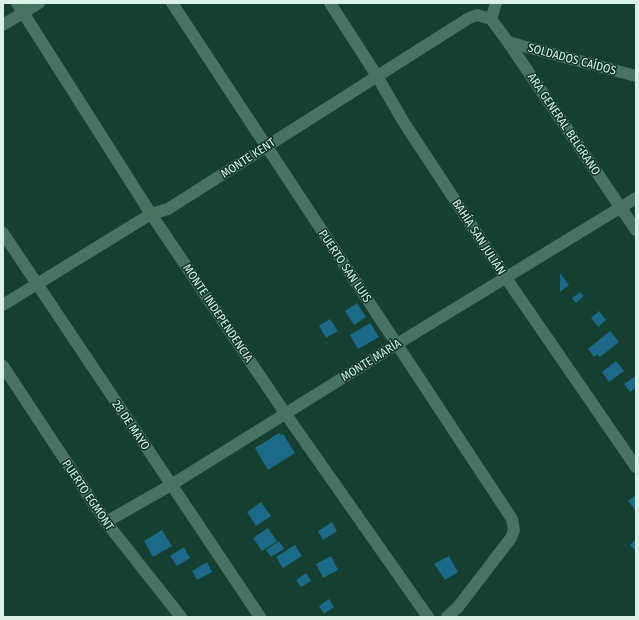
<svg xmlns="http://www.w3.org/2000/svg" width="639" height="620" viewBox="0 0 639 620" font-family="'Fira Sans Condensed',sans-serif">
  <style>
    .building { fill: #1c6a87 }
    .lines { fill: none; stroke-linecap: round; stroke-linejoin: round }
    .street { stroke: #487262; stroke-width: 12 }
    .labels { text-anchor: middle; stroke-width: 3; stroke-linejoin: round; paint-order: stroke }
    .street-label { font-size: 12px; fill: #dbf1e8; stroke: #083427 }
  </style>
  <rect width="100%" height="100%" fill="#153f31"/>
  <path class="building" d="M560,273l9,12 -9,7z
    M580,292l4,4 -8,7 -4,-5z
    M357,303l9,14 -12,8 -9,-14z
    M599,311l7,9 -8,7 -7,-9z
    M330,319l8,12 -12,7 -7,-12z
    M370,323l9,14 -21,12 -8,-14z
    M610,331l9,11 -19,15 -3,-3 -3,3 -6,-8z
    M616,361l8,10 -15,11 -7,-10z
    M634,377l2,2v8l-6,5 -6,-8z
    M279,433l2,2 2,-1 12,19 -27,17 -13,-22z
    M636,495v16l-8,-10z
    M261,502l10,14 -15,10 -9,-14z
    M332,522l5,9 -14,9 -5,-9z
    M268,528l9,13 -15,10 -9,-13z
    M162,530l10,16 -19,11 -9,-16z
    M636,539v12l-6,-6z
    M279,541l5,8 -13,8 -5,-7z
    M295,545l7,11 -19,12 -7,-11z
    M184,547l6,11 -13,8 -7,-10z
    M331,556l7,14 -15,8 -7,-14z
    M449,556l9,16 -13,8 -11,-16z
    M207,562l5,10 -15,8 -5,-9z
    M306,573l5,8 -10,6 -5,-7z
    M329,599l5,8 -10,7 -5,-8z"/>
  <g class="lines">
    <path class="street" d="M17,3l134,211 134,199 143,204
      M172,3l340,516 2,11 -3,8 -53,69 -11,10
      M330,3l47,73 26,45 103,157 130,189
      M491,19l17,23 128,188
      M491,19l5,-16
      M3,25l36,-22
      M508,42l128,34
      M3,233l257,384
      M3,305l148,-91 17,-5 301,-191 8,-3 14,4
      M3,366l103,156 75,95
      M106,522l65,-37 226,-141 239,-146"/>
  </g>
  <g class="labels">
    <g class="street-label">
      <text transform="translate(572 59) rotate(15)" y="4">SOLDADOS CAÍDOS</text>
      <text transform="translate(564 124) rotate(56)" y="4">ARA GENERAL BELGRANO</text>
      <text transform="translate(248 158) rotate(-33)" y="4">MONTE KENT</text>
      <text transform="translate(479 237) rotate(57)" y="4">BAHÍA SAN JULIÁN</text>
      <text transform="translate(345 266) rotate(56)" y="4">PUERTO SAN LUIS</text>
      <text transform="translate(218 313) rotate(56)" y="4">MONTE INDEPENDENCIA</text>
      <text transform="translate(371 360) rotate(-32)" y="4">MONTE MARÍA</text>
      <text transform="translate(131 425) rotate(56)" y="4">28 DE MAYO</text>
      <text transform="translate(88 495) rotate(56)" y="4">PUERTO EGMONT</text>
    </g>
  </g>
  <rect width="639" height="620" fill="none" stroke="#dbf1e8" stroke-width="8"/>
</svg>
